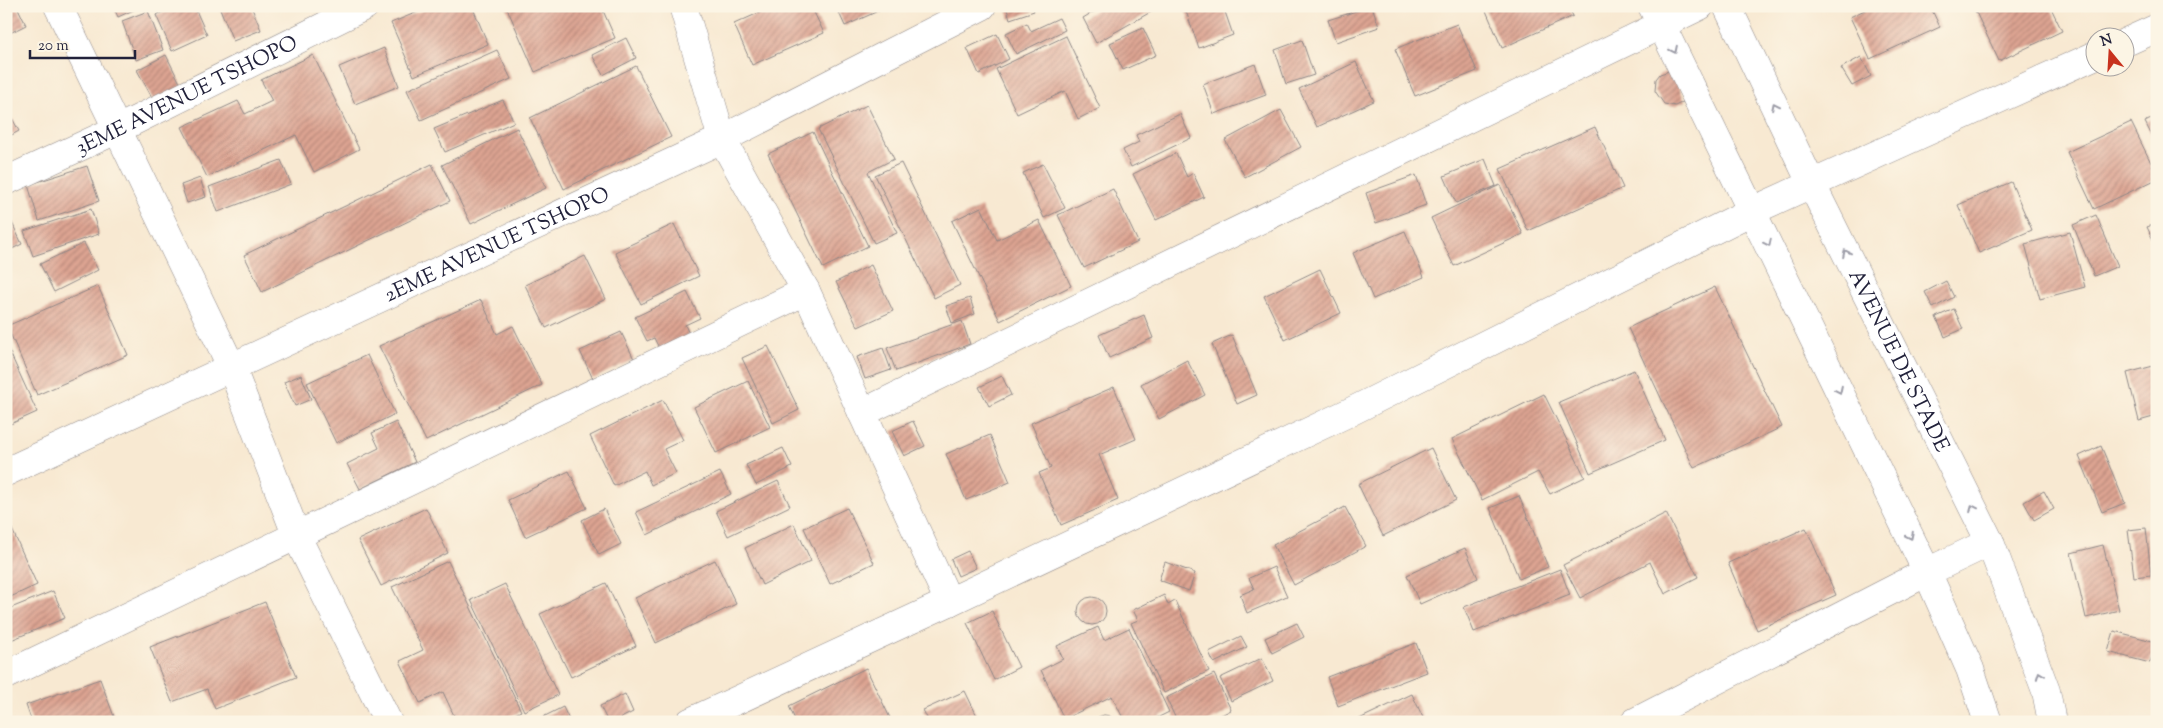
<svg xmlns="http://www.w3.org/2000/svg" width="2163" height="728" viewBox="0 0 2163 728" font-family="'Sorts Mill Goudy',serif">
  <style>
    .building { fill: url(#building-hatch) }
    .lines { fill: none; stroke-linecap: round; stroke-linejoin: round }
    .street-casing { stroke: #8d8686; stroke-width: 29 }
    .secondary-casing { stroke: #8d8686; stroke-width: 29 }
    .street { stroke: #fff; stroke-width: 28 }
    .secondary { stroke: #fff; stroke-width: 28 }
    .oneway { stroke: #9c9ca7 }
    .labels { text-anchor: middle; stroke-width: 4.5; stroke-linejoin: round; paint-order: stroke }
    .street-label { font-size: 21px; fill: #22223b; stroke: #fcf5e5 }
  </style>
  <defs>
    <pattern id="building-hatch" width="6" height="6" patternUnits="userSpaceOnUse" patternTransform="scale(1.25)"><rect width="6" height="6" fill="#dda492"/><path d="M-1 1l2-2M0 6l6-6M5 7l2-2" fill="none" stroke="#b38578"/></pattern>
  </defs>
  <rect width="100%" height="100%" fill="#fcf5e5"/>
  <filter id="ink" filterUnits="userSpaceOnUse"><feTurbulence type="fractalNoise" baseFrequency=".02" numOctaves="2"/><feDisplacementMap in="SourceGraphic" scale="10" xChannelSelector="R" yChannelSelector="G"/><feConvolveMatrix kernelMatrix="1 2 1 2 8 2 1 2 1" color-interpolation-filters="sRGB"/></filter>
  <filter id="wash" filterUnits="userSpaceOnUse"><feTurbulence type="fractalNoise" baseFrequency=".0096" numOctaves="4" result="noise"/><feDisplacementMap in="SourceGraphic" scale="20" xChannelSelector="R" yChannelSelector="G"/><feGaussianBlur stdDeviation="1.12" result="paint"/><feColorMatrix in="noise" values="0 0 0 0 0 0 0 0 0 0 0 0 0 0 0 0 0 1.4 0 .05"/><feComposite in="paint" operator="in"/></filter>
  <g filter="url(#wash)">
    <rect width="100%" height="100%" fill="#f8e9d2"/>
    <g id="blocks">
      <path class="building" d="M6,6h11l9,19 -20,10z
        M113,6h29l-24,11z
        M176,6h18l13,29 -35,16 -16,-36z
        M219,6h32l10,24 -28,11z
        M432,6h40l16,38 -74,32 -23,-53z
        M506,6h95l14,32 -80,34z
        M774,6h37l13,27 -72,32 -18,-41z
        M836,6h53l-44,20z
        M1006,6h26l2,5 -24,8z
        M1097,6h58l1,3 -60,34 -13,-25 15,-9z
        M1184,6h39l10,29 -34,13z
        M1372,6l7,21 -43,15 -8,-22z
        M1484,6h84l5,10 -71,32z
        M1873,6h57l10,21 -70,32 -20,-42z
        M1973,6h77l12,25 -63,30z
        M148,11l15,39 -27,10 -14,-39z
        M1059,18l6,12 -49,24 -10,-21 21,-10 4,8z
        M1457,24l20,47 -62,25 -20,-47z
        M1143,28l13,27 -33,15 -13,-27z
        M997,34l12,25 -30,15 -12,-26z
        M1066,36l34,72 -22,11 -13,-28 -48,23 -21,-45z
        M626,38l10,20 -33,17 -11,-20z
        M1302,40l12,35 -28,9 -11,-34z
        M384,48l15,38 -44,18 -16,-37z
        M497,50l14,29 -90,41 -14,-30z
        M166,55l17,34 -28,14 -18,-33z
        M313,55l46,94 -45,23 -18,-37 -89,42 -25,-50 56,-26 7,13 27,-13 -11,-21z
        M1861,57l10,19 -19,10 -11,-18z
        M1356,62l18,39 -57,26 -18,-38z
        M1255,64l11,31 -52,19 -11,-30z
        M636,66l35,71 -107,52 -34,-71z
        M1672,70l13,31 -10,5 -11,-2 -9,-13 1,-12 4,-5z
        M503,100l11,22 -69,30 -11,-23z
        M867,105l27,54 -26,13 29,61 -23,10 -56,-114z
        M6,107l13,24 -13,7z
        M1281,110l20,37 -56,30 -20,-37z
        M1180,114l11,24 -60,29 -8,-17 16,-8 -3,-7z
        M2157,116v30l-12,-24z
        M2131,122l26,53v4l-63,30 -27,-57z
        M1595,127l28,61 -95,43 -28,-62z
        M517,128l29,60 -75,36 -29,-59z
        M813,132l55,114 -45,22 -55,-114z
        M1176,153l11,24 6,-4 11,24 -48,23 -23,-46z
        M1485,159l11,27 -40,17 -12,-27z
        M281,160l10,24 -73,28 -9,-25z
        M901,163l59,122 -26,13 -59,-123z
        M432,164l18,37 -188,91 -18,-37z
        M1043,164l22,44 -21,10 -21,-45z
        M87,166l12,35 -60,20 -11,-36z
        M1416,175l10,30 -50,18 -10,-30z
        M200,178l6,19 -19,6 -6,-18z
        M2011,182l21,48 -53,23 -21,-48z
        M1500,185l23,49 -69,32 -23,-48z
        M1113,189l25,53 -54,26 -26,-53z
        M981,207l16,33 42,-20 32,66 -71,35 -48,-100z
        M91,209l8,25 -66,22 -9,-25z
        M6,210l16,34 -16,8z
        M2096,215l22,51 -24,10 -21,-51z
        M2157,223v25l-10,-21z
        M674,224l25,52 -58,28 -26,-52z
        M1405,231l19,46 -51,22 -20,-46z
        M2070,232l15,55 -45,12 -15,-55z
        M84,243l14,27 -44,22 -14,-28z
        M585,256l21,43 -60,29 -21,-43z
        M871,265l22,46 -35,16 -22,-45z
        M1320,269l21,44 -56,27 -21,-44z
        M1946,281l8,16 -21,11 -8,-16z
        M98,286l30,69 -91,40 -30,-69z
        M1715,287l67,140 -88,41 -66,-140z
        M687,292l13,26 -15,7 5,11 -30,14 -6,-12 -7,3 -12,-24z
        M970,298l5,16 -23,9 -6,-17z
        M481,300l16,34 16,-8 29,59 -116,56 -47,-95z
        M1954,309l9,20 -18,8 -9,-20z
        M1144,315l9,23 -44,20 -10,-23z
        M962,321l8,23 -74,27 -9,-23z
        M621,332l13,27 -41,20 -13,-28z
        M1232,335l25,60 -20,9 -25,-60z
        M6,344l31,68 -31,14z
        M768,346l31,64 -26,13 -31,-65z
        M883,348l8,22 -26,9 -8,-22z
        M367,355l28,59 -59,29 -29,-60z
        M1187,360l18,35 -46,24 -18,-35z
        M2157,365v51l-18,5 -12,-48z
        M1634,370l31,70 -75,33 -31,-71z
        M301,375l10,24 -16,7 -11,-24z
        M1002,376l9,19 -22,11 -10,-19z
        M748,381l22,46 -54,26 -22,-46z
        M1114,387l22,52 -37,16 19,45 -57,25 -22,-52 12,-5 -20,-45z
        M1544,394l41,83 -35,17 -12,-22 -56,28 -30,-61z
        M663,400l20,40 -19,9 12,24 -25,12 -6,-14 -31,15 -24,-50z
        M913,421l12,25 -21,10 -12,-25z
        M396,422l19,40 -55,27 -13,-25 32,-16 -7,-15z
        M990,435l20,47 -44,18 -20,-46z
        M2101,446l24,57 -23,9 -23,-56z
        M783,448l9,19 -36,18 -10,-20z
        M1431,448l25,52 -73,36 -25,-52z
        M569,471l18,37 -62,29 -17,-37z
        M720,472l11,22 -84,41 -11,-23z
        M778,481l12,25 -62,30 -12,-25z
        M2044,491l10,18 -20,11 -10,-18z
        M1519,496l29,71 -29,12 -29,-71z
        M1345,507l21,39 -72,39 -21,-40z
        M426,508l22,45 -67,33 -23,-46z
        M847,508l27,55 -44,21 -26,-56z
        M604,509l17,35 -22,11 -17,-35z
        M1666,513l32,64 -33,17 -15,-32 -70,36 -17,-33z
        M6,516l31,69 -31,14z
        M794,524l17,37 -49,24 -17,-37z
        M1806,528l30,67 -79,35 -29,-67z
        M2146,528l5,47 -17,2 -6,-47z
        M2103,545l16,65 -33,8 -15,-65z
        M1465,548l13,30 -58,26 -13,-29z
        M968,551l8,17 -18,8 -7,-17z
        M715,560l21,44 -80,39 -21,-45z
        M448,561l73,150 -21,11h-43l-14,-30 -23,11 -20,-42 23,-11 -31,-63z
        M1165,562l30,11 -6,18 -30,-11z
        M1274,567l13,29 -40,17 -7,-18 14,-6 -5,-11z
        M1560,569l10,26 -96,37 -10,-25z
        M606,583l30,63 -65,31 -31,-63z
        M505,584l53,111 -34,16 -53,-111z
        M53,591l12,27 -59,24v-32z
        M1164,595l4,10 7,-4 34,70 -45,22 -33,-70 7,-3 -5,-10z
        M1078 611a14 14 0 1 1 28 0a14 14 0 1 1-28 0Z
        M265,602l31,75 -81,32 -8,-20 -35,13 -22,-55z
        M992,611l27,56 -25,13 -27,-57z
        M1297,623l7,14 -32,16 -7,-15z
        M1098,627l6,13 25,-12 40,84 -20,10h-24l-13,-26 -48,23 -23,-49 22,-11 -6,-13z
        M2114,631l42,11 -6,21 -42,-11z
        M1241,636l6,11 -33,16 -5,-11z
        M1416,643l11,29 -89,34 -11,-29z
        M1262,658l11,23 -42,20 -11,-23z
        M866,668l25,52 -95,2 -7,-16z
        M1214,674l17,36 -23,12h-42l9,-5 -9,-19z
        M100,679l16,43h-84l-6,-17z
        M965,691l15,31h-51l-6,-12z
        M625,694l8,18 -20,10h-5l-8,-16z
        M1412,694l13,28h-72z
        M563,707l7,15h-37z
        M1104,715l6,1 5,6h-20l3,-5z"/>
    </g>
  </g>
  <g filter="url(#ink)">
    <use href="#blocks" fill-opacity="0" stroke="#8d8686" stroke-width="1"/>
    <g class="lines">
      <g class="street-casing">
        <g id="street">
          <path d="M58,6l173,360 66,171 91,185"/>
          <path d="M683,6l39,133 84,152 143,311"/>
          <path d="M2126,42l31,-14"/>
          <path id="s1" d="M6,181l110,-51 249,-124"/>
          <path d="M862,413l838,-407"/>
          <path id="s2" d="M6,472l716,-333 260,-133"/>
          <path d="M6,675l800,-384"/>
          <path d="M690,722l259,-120 401,-190 402,-201 344,-156"/>
          <path d="M1635,722l292,-150 63,-30"/>
        </g>
      </g>
      <g class="secondary-casing">
        <g id="secondary">
          <path d="M1652,6l275,566 43,97 18,53"/>
          <path id="s3" d="M1727,6l84,177 179,359 56,149 6,31"/>
        </g>
      </g>
      <use href="#street" class="street"/>
      <use href="#secondary" class="secondary"/>
    </g>
    <defs><path id="oneway-chevron" d="M-2-3.5L2.5 0L-2 3.5" fill="none" stroke-width="1.6" stroke-linecap="round" stroke-linejoin="round" transform="scale(1.25)"/></defs>
    <g class="oneway">
      <use href="#oneway-chevron" transform="translate(1674 50) rotate(64)"/>
      <use href="#oneway-chevron" transform="translate(1775 106) rotate(-116)"/>
      <use href="#oneway-chevron" transform="translate(1768 243) rotate(64)"/>
      <use href="#oneway-chevron" transform="translate(1846 253) rotate(-116)"/>
      <use href="#oneway-chevron" transform="translate(1839 390) rotate(64)"/>
      <use href="#oneway-chevron" transform="translate(1973 508) rotate(-116)"/>
      <use href="#oneway-chevron" transform="translate(1910 536) rotate(64)"/>
      <use href="#oneway-chevron" transform="translate(2040 675) rotate(-111)"/>
    </g>
  </g>
  <g class="labels">
    <g class="street-label">
      <text dy="7" stroke="none"><textPath href="#s1" startOffset="200">3EME AVENUE TSHOPO</textPath></text>
      <text dy="7" stroke="none"><textPath href="#s2" startOffset="541">2EME AVENUE TSHOPO</textPath></text>
      <text dy="7" stroke="none"><textPath href="#s3" startOffset="394">AVENUE DE STADE</textPath></text>
    </g>
  </g>
  <rect width="2163" height="728" fill="none" stroke="#fcf5e5" stroke-width="25"/>
  <g transform="translate(2110 52) rotate(342)"><circle r="24" fill="#fcf5e5" stroke="#a5a1a1"/>
  <path d="M0-4L9 19L0 12L-9 19Z" fill="#c8321e"/>
  <text y="-8" font-size="14" font-weight="bold" text-anchor="middle" fill="#22223b">N</text>
  </g>
  <path d="M30 50v8h105v-8" fill="none" stroke="#22223b" stroke-width="2.5"/>
  <text x="38" y="50" font-size="15" fill="#22223b" stroke="#fcf5e5" stroke-width="4" paint-order="stroke">20 m</text>
</svg>
